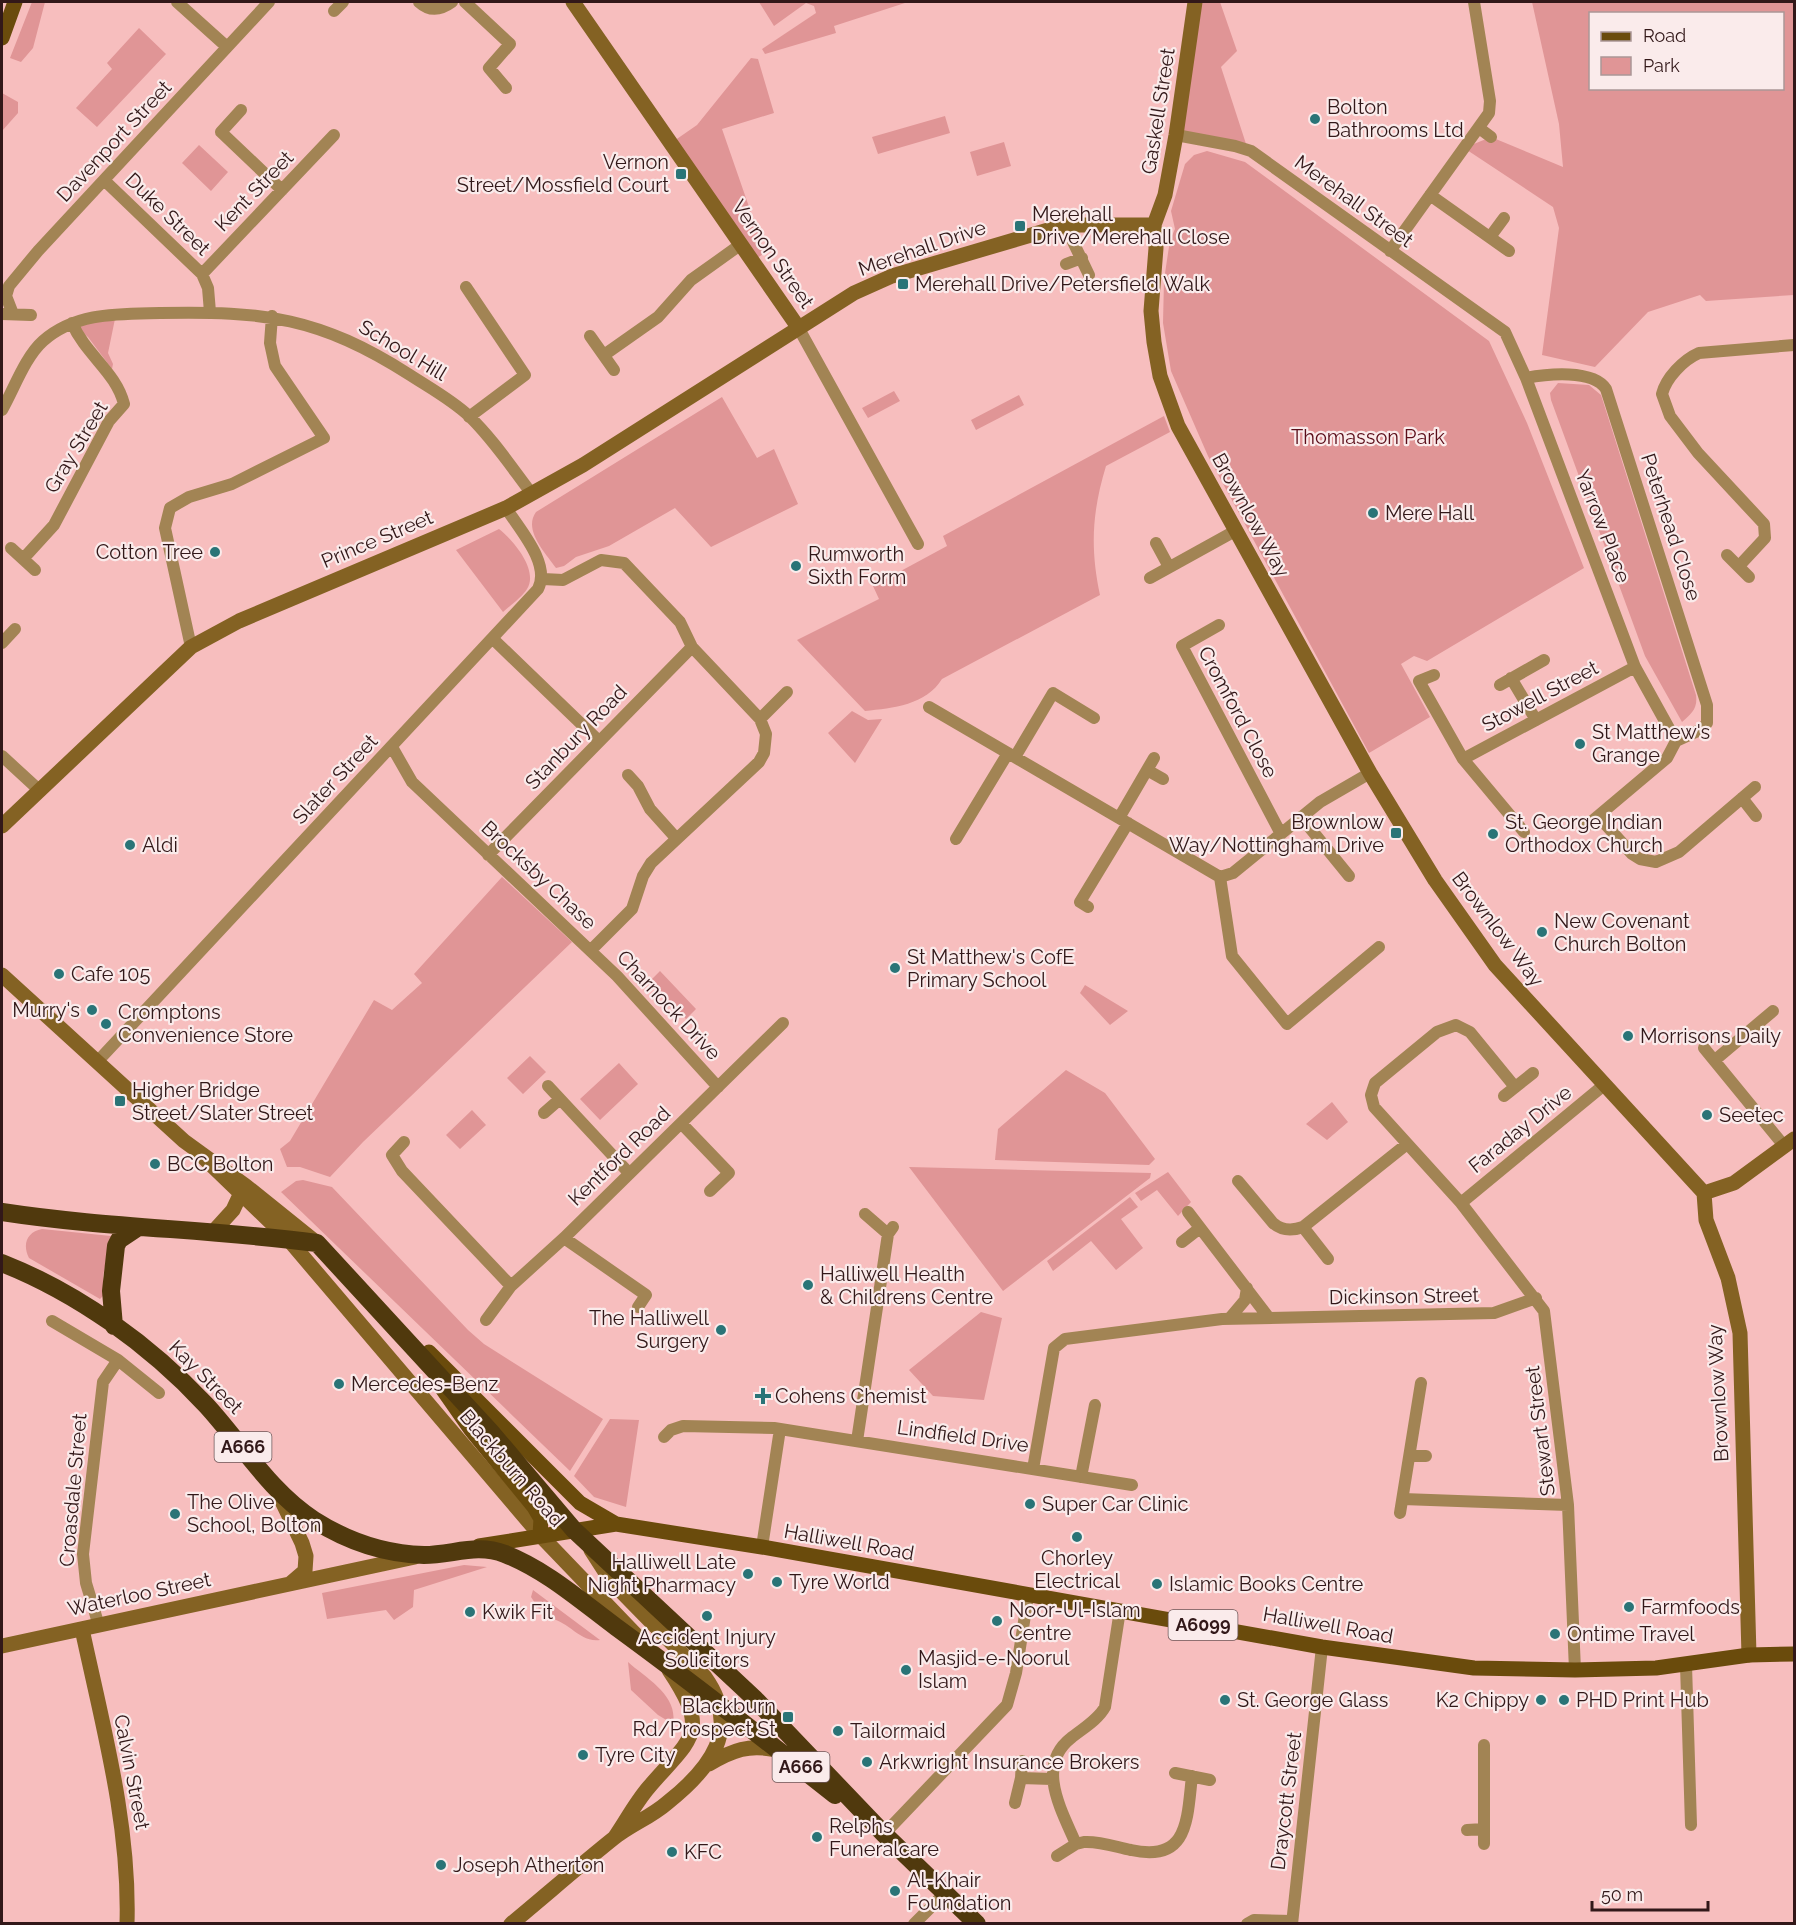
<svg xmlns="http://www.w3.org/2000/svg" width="1796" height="1925" viewBox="0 0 1796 1925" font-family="Raleway,sans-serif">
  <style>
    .green { fill: #e09596; fill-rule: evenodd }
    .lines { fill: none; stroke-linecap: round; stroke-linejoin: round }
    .street { stroke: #a28454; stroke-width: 12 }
    .secondary { stroke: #846223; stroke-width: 15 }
    .primary { stroke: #6a4b0c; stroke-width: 15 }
    .highway { stroke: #50390d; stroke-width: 18 }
    .poi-dot { fill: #2a7477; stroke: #faebeb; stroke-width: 2 }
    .labels { text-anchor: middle; stroke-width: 4.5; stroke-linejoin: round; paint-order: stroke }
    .shield { fill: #faebeb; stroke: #6e5758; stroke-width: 1.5 }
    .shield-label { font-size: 18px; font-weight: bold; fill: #321819 }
    .poi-label { font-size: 20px; fill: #321819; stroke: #faebeb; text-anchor: start }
    .street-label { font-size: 20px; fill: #321819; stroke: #faebeb }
    .park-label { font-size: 20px; fill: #5b0d19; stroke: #faebeb }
  </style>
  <rect width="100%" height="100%" fill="#f7bebe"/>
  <path class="green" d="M32,2h13l-12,46 -12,14 -11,-4z
    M759,2h149l-74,24 2,7 -71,21 -3,-5 54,-36 -2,-7 -8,-3 -32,23z
    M1194,2h26l17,49 -16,16 27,83 -72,-15z
    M1532,2h262v293l-88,6 -6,-6 -52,17 -53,55 -53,-12 17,-127 -6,-21 -89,-59 27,-11 72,30 -4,-43zM1590,14h192v74h-192z
    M139,28l27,26 -69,73 -21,-19 36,-39 -5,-6z
    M751,58l7,1 16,54 -52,16 43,124 -13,8 -81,-118 26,-18z
    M2,93l16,9v11l-16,18z
    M945,116l5,17 -72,21 -6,-17z
    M1004,142l7,24 -34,10 -7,-24z
    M199,145l29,27 -17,19 -29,-28z
    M1207,151l38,11 244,179 38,82 57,145 -157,93 -13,-5 -13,8 29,53 -61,36 -161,-297 -37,-85 -8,-48 1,-43 6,-40 5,-11 -4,-18 14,-47 9,-9z
    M116,314l-8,39 5,11 -1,5 -24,-32 -16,-14z
    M1558,383l31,2 12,10 95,300c2,14 -5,19 -14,27l-37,-66 -94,-256 -1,-7z
    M894,391l6,10 -32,17 -6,-10z
    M1019,395l5,10 -48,25 -5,-10z
    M722,397l35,61 17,-9 24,55 -87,43 -36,-39 -66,38 -33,11 -12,9 -8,2c-11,-16 -33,-38 -20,-56z
    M1164,416l6,16 -64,34c-14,46 -16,82 -6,129l-158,84c-16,26 -49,29 -77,32l-68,-71 82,-41 -6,-13 74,-40 -4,-10z
    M499,529c14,11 40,41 28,60 -5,8 -16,16 -24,23l-47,-62z
    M852,711l16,9 14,-1 -27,44 -27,-30z
    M502,877l70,65 -209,200 -33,35 -30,-10h-13l-7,-18 10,-8 84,-141 18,10 30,-27 -8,-9z
    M660,971l36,38 -10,10 -36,-38z
    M1085,985l43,26 -18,14 -30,-32z
    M530,1056l16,16 -23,22 -16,-16z
    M619,1063l19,21 -38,36 -20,-21z
    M1066,1070l39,23 50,66 -6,6 -154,-5 3,-31z
    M1332,1102l16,20 -21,18 -21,-16z
    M472,1110l14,15 -26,24 -14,-14z
    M909,1167l242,6 -1,5 -147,113z
    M1168,1172l23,30 -13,14 -21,-26 -16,11 -6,-8z
    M303,1180l29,7 136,143 16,14 119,75 -33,52 -289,-279 15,-11z
    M1130,1197l8,10 -17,12 22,29 -27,22 -25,-29 -38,30 -6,-10z
    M42,1229l69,7 -8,40 1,19 -4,4 -71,-41c-7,-14 -2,-26 13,-29z
    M981,1312l21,6 -18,82 -51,-4 -24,-26z
    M610,1419l29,1 -13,87 -32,-10 -20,-21z
    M464,1565l23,2 -73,23 -1,17 -19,13 -8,-10 -59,9 -5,-26z
    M533,1590l67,50c-22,3 -32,-22 -55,-22l-14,-21z
    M628,1662c19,17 50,33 45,62l-15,-9 -27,-25z"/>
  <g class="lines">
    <path class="street" d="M177,2l50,45
      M419,2c11,10 22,8 33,0
      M465,2l45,42 -21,24 17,20
      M334,11l9,-9
      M241,110l-20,22 61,58
      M1479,128l12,9
      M1176,135l59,11 16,5 254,181 21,46 109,289 41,74
      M104,180l98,94 6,14 2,24
      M1430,195l79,56
      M1065,225l24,50
      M1490,237l14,-19
      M1390,251l99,-138 1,-12 -16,-99
      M1066,264l16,-6
      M202,274l132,-139
      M466,287l59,88 -56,42
      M2,314l29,1
      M13,314l-7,-18 3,-10 29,-35 231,-249
      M798,327l120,217
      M590,336l24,34
      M604,355l54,-38 33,-37 49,-35
      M1526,378c21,-4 67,-9 80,11l101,316v18l-5,6 -26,12
      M2,410c12,-21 23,-53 41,-69 33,-29 76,-27 117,-28 105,-2 159,4 250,62 20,13 42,25 59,41 24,23 43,52 63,78
      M1156,543l13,24
      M11,548l24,22
      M1727,555l22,22
      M23,559l31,-34 55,-104 15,-17c-8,-32 -38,-49 -52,-81
      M1739,566l26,-28 -1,-14 -66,-71 -28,-37 -8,-22c4,-16 21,-34 37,-41l95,-8
      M1150,578l85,-47
      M543,579l20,1 38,-20 23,3 56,59 12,25 68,72 6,15 -2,19 -5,9 -108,101 -8,13 -11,33 -41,41
      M1219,625l-37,21 99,188
      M493,639l106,102
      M2,643l13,-14
      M191,647l-26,-119 5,-20 19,-11 43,-13 92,-46 -49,-72 -5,-23 2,-27
      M1434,675l-15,6 44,78 61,73
      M1511,678l25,42
      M1500,685l44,-25
      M929,707l291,170
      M760,719l27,-27
      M392,747l20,35 205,194 101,111
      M2,756l37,34
      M1015,757l38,-64 41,25
      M1463,759l172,-92
      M1147,770l16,9
      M628,775l10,11 12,23 26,29
      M1742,798l14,18
      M1598,816l34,38 8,5 16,3 23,-10 76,-65
      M1301,817l48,59
      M1119,818l35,-60
      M1585,827l82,-69 9,-17
      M956,839l52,-86
      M488,855l204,-208
      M1220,877l12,79 55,68 92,-77
      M1220,877l13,-4 87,-71 50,-29
      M1088,907l-8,-5 48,-79
      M1704,1048l81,99
      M1715,1060l58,-49
      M97,1062l441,-473c13,-25 -18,-59 -32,-81
      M548,1086l81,87
      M1515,1087l-45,-55 -14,-7 -19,7 -62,51 -4,12 3,12 87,96 83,108 24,194 7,165
      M1504,1096l29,-23
      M544,1113l16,-14
      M681,1123l48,50 -19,18
      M404,1142l-12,13 10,16 109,115
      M1238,1181l35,42c9,8 19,8 30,4l104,-83
      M1461,1203l143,-118
      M1188,1212l81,106
      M865,1214l23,20
      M1303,1227l25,32
      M564,1238l82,57 -8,12
      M1182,1242l18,-14
      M1229,1319l16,-19 2,-12
      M486,1320l25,-34 53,-48 219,-215
      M52,1321l66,39 41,33
      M664,1437l7,-7 12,-4 91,2 358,57
      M857,1441l31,-207 5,-7
      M1410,1456h16
      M1033,1469l21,-121 11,-9 157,-20 272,-6 42,-15
      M1081,1477l14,-72
      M1403,1499l165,6
      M1400,1513l21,-130
      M762,1547l18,-118
      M99,1626l-13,-43 -3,-29 20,-172 15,-22
      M1686,1665l5,160
      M1175,1773l35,7
      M1021,1778l31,1
      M1015,1803l6,-25 1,-17
      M1467,1830l17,-1
      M884,1834l123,-129 9,-32 12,-77
      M1076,1844c-14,-33 -41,-78 -5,-106 11,-9 27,-18 34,-31l15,-97
      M1484,1844v-99
      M1057,1856l19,-12 8,-2c16,-1 32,5 47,8 58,13 56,-31 61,-74
      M914,1924l32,-32
      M1247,1924l7,-4 38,1
      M1292,1924l30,-277"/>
    <path class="secondary" d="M573,2l225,325
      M1195,2l-19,133 -11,60 -11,30 2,23 -5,63 3,31 6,34 18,50 192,347 65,107 60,85 209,228 2,27 22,58 12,55 9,322
      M2,826l189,-179 48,-26 267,-113 77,-43 271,-172 38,-17 173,-51h89
      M2,975l182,166 62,45 71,57
      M199,1153l89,86 252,296 96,100
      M1704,1193l30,-10 60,-44
      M213,1232l20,-22 7,-15
      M278,1493l24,50 4,13 -1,15 -14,12
      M82,1629c21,98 48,195 45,295
      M2,1646l413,-89
      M709,1764c24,-14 40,-20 67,-14
      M615,1837c11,-16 21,-35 34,-50 43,-50 62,-54 20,-117
      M511,1924c35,-29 68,-58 103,-86 16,-13 37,-21 53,-35 43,-34 75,-74 38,-126l-94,-96 -20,-31"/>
    <path class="primary" d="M2,38l13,-36
      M429,1352l151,151 36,21
      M441,1387l30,43 63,77 7,12 -1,16
      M479,1546l137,-22 146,23 560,100 152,21 101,2 81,-2 93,-13 45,-1"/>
    <path class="highway" d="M2,1212c104,16 210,17 315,31l173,188 84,99 180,168 130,136 93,90
      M2,1263c76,30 148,82 204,142 35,38 64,87 108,115 33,21 71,34 110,35 29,0 52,-12 81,-1 41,16 76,47 111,73 74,54 147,111 219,168
      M114,1326l-3,-35 5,-45 3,-6 18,-12"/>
  </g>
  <g class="poi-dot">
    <circle cx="1315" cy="119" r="6"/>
    <rect x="675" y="168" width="12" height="12" rx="3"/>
    <rect x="1014" y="220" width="12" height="12" rx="3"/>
    <rect x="897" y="278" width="12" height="12" rx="3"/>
    <circle cx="1373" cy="513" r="6"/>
    <circle cx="215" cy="552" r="6"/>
    <circle cx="796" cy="566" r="6"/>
    <circle cx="1580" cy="744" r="6"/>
    <rect x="1390" y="827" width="12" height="12" rx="3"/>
    <circle cx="1493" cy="834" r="6"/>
    <circle cx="130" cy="845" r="6"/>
    <circle cx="1542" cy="932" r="6"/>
    <circle cx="895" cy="968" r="6"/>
    <circle cx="59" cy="974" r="6"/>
    <circle cx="92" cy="1010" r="6"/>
    <circle cx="106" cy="1024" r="6"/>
    <circle cx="1628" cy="1036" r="6"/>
    <rect x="114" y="1095" width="12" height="12" rx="3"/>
    <circle cx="1707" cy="1115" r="6"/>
    <circle cx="155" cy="1164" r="6"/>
    <circle cx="808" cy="1285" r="6"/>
    <circle cx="721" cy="1330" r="6"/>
    <circle cx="339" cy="1384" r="6"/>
    <path d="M760 1387h6v6h6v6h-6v6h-6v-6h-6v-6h6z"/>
    <circle cx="1030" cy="1504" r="6"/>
    <circle cx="175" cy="1514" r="6"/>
    <circle cx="1077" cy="1537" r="6"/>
    <circle cx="748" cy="1574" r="6"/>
    <circle cx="777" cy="1582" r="6"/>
    <circle cx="1157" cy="1584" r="6"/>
    <circle cx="1629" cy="1607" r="6"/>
    <circle cx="470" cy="1612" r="6"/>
    <circle cx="707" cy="1616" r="6"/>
    <circle cx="997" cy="1621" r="6"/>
    <circle cx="1555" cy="1634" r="6"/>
    <circle cx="906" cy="1670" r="6"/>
    <circle cx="1225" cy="1700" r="6"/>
    <circle cx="1541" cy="1700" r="6"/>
    <circle cx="1564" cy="1700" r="6"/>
    <rect x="782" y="1711" width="12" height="12" rx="3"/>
    <circle cx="838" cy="1731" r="6"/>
    <circle cx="583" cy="1755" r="6"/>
    <circle cx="867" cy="1762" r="6"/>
    <circle cx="817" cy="1837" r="6"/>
    <circle cx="672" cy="1852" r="6"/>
    <circle cx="441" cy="1865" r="6"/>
    <circle cx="895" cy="1891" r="6"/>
  </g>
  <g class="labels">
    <g class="shield">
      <rect x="214.5" y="1432" width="57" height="30" rx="4.5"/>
      <rect x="1168.5" y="1610" width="69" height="30" rx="4.5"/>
      <rect x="772.5" y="1752" width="57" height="30" rx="4.5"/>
    </g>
    <g class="shield-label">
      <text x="243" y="1453">A666</text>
      <text x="1203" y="1631">A6099</text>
      <text x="801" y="1773">A666</text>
    </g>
    <g class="poi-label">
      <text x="1327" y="114">Bolton<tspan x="1327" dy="23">Bathrooms Ltd</tspan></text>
      <text x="669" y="169" text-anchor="end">Vernon<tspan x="669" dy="23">Street/Mossfield Court</tspan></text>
      <text x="1032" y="221">Merehall<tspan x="1032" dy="23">Drive/Merehall Close</tspan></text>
      <text x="915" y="291">Merehall Drive/Petersfield Walk</text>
      <text x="1385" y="520">Mere Hall</text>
      <text x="203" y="559" text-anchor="end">Cotton Tree</text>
      <text x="808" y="561">Rumworth<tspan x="808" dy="23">Sixth Form</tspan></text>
      <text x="1592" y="739">St Matthew's<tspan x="1592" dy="23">Grange</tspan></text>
      <text x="1384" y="829" text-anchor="end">Brownlow<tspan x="1384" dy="23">Way/Nottingham Drive</tspan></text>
      <text x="1505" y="829">St. George Indian<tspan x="1505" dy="23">Orthodox Church</tspan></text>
      <text x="142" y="852">Aldi</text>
      <text x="1554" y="928">New Covenant<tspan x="1554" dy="23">Church Bolton</tspan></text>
      <text x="907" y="964">St Matthew's CofE<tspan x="907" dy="23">Primary School</tspan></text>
      <text x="71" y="981">Cafe 105</text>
      <text x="80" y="1017" text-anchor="end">Murry's</text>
      <text x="118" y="1019">Cromptons<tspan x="118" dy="23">Convenience Store</tspan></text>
      <text x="1640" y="1043">Morrisons Daily</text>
      <text x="132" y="1097">Higher Bridge<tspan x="132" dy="23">Street/Slater Street</tspan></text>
      <text x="1719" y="1122">Seetec</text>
      <text x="167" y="1171">BCC Bolton</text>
      <text x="820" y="1281">Halliwell Health<tspan x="820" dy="23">&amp; Childrens Centre</tspan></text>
      <text x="709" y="1325" text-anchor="end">The Halliwell<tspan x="709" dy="23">Surgery</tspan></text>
      <text x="351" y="1391">Mercedes-Benz</text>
      <text x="775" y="1403">Cohens Chemist</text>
      <text x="187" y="1509">The Olive<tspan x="187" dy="23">School, Bolton</tspan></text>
      <text x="1042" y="1511">Super Car Clinic</text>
      <text x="1077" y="1565" text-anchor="middle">Chorley<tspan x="1077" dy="23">Electrical</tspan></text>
      <text x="736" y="1569" text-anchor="end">Halliwell Late<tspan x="736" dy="23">Night Pharmacy</tspan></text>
      <text x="789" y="1589">Tyre World</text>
      <text x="1169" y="1591">Islamic Books Centre</text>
      <text x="1641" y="1614">Farmfoods</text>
      <text x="1009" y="1617">Noor-Ul-Islam<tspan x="1009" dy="23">Centre</tspan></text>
      <text x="482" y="1619">Kwik Fit</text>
      <text x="1567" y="1641">Ontime Travel</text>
      <text x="707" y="1644" text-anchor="middle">Accident Injury<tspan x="707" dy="23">Solicitors</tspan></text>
      <text x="918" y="1665">Masjid-e-Noorul<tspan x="918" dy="23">Islam</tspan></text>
      <text x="1237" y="1707">St. George Glass</text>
      <text x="1529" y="1707" text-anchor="end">K2 Chippy</text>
      <text x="1576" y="1707">PHD Print Hub</text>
      <text x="776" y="1713" text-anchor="end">Blackburn<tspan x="776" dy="23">Rd/Prospect St</tspan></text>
      <text x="850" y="1738">Tailormaid</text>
      <text x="595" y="1762">Tyre City</text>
      <text x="879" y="1769">Arkwright Insurance Brokers</text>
      <text x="829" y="1833">Relphs<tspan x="829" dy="23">Funeralcare</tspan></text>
      <text x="684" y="1859">KFC</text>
      <text x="453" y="1872">Joseph Atherton</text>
      <text x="907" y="1887">Al-Khair<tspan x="907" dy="23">Foundation</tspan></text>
    </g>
    <g class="street-label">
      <text transform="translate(1158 111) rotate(-81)" y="7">Gaskell Street</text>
      <text transform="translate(114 141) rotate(-47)" y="7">Davenport Street</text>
      <text transform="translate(254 191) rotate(-46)" y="7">Kent Street</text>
      <text transform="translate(1354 201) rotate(36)" y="7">Merehall Street</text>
      <text transform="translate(168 214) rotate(44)" y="7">Duke Street</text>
      <text transform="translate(922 248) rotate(-19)" y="7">Merehall Drive</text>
      <text transform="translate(773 254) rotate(55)" y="7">Vernon Street</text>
      <text transform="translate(403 350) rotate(31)" y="7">School Hill</text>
      <text transform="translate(76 447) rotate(-59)" y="7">Gray Street</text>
      <text transform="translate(1251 515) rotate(61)" y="7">Brownlow Way</text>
      <text transform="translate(1603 526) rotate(69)" y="7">Yarrow Place</text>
      <text transform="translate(1671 527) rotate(72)" y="7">Peterhead Close</text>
      <text transform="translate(377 539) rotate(-23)" y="7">Prince Street</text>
      <text transform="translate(1540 696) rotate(-28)" y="7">Stowell Street</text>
      <text transform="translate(1238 712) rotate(62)" y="7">Cromford Close</text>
      <text transform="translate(576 737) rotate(-46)" y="7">Stanbury Road</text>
      <text transform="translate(335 779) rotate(-47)" y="7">Slater Street</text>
      <text transform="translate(539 875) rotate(43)" y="7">Brocksby Chase</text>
      <text transform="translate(1498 929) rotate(53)" y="7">Brownlow Way</text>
      <text transform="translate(669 1005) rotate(47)" y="7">Charnock Drive</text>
      <text transform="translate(1520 1129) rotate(-39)" y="7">Faraday Drive</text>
      <text transform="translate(619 1156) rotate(-44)" y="7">Kentford Road</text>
      <text transform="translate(1404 1296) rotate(-1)" y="7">Dickinson Street</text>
      <text transform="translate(206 1377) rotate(45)" y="7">Kay Street</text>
      <text transform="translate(1718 1393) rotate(-93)" y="7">Brownlow Way</text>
      <text transform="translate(1540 1431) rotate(-97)" y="7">Stewart Street</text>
      <text transform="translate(963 1436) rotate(8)" y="7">Lindfield Drive</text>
      <text transform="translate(512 1468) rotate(49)" y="7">Blackburn Road</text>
      <text transform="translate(73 1490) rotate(-85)" y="7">Croasdale Street</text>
      <text transform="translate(849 1542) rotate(10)" y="7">Halliwell Road</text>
      <text transform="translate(139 1594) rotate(-12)" y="7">Waterloo Street</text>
      <text transform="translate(1328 1625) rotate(10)" y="7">Halliwell Road</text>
      <text transform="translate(132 1772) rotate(79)" y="7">Calvin Street</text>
      <text transform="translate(1286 1801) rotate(-83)" y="7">Draycott Street</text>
    </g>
    <g class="park-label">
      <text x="1368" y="444">Thomasson Park</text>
    </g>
  </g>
  <rect width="1796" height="1925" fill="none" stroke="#321819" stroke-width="6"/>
  <rect x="1589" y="12" width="195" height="78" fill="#faebeb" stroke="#aa9797" stroke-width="1.5"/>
  <rect x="1601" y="32" width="30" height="9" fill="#6a4b0c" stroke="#aa9797" stroke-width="1.5"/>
  <text x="1643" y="42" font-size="18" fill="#321819">Road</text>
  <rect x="1601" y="57" width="30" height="18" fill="#e09596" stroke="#aa9797" stroke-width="1.5"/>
  <text x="1643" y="72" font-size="18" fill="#321819">Park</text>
  <path d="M1592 1901v9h116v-9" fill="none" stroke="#321819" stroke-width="3"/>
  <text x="1601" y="1901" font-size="18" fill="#321819" stroke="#faebeb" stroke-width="4.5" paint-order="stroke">50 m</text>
</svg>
